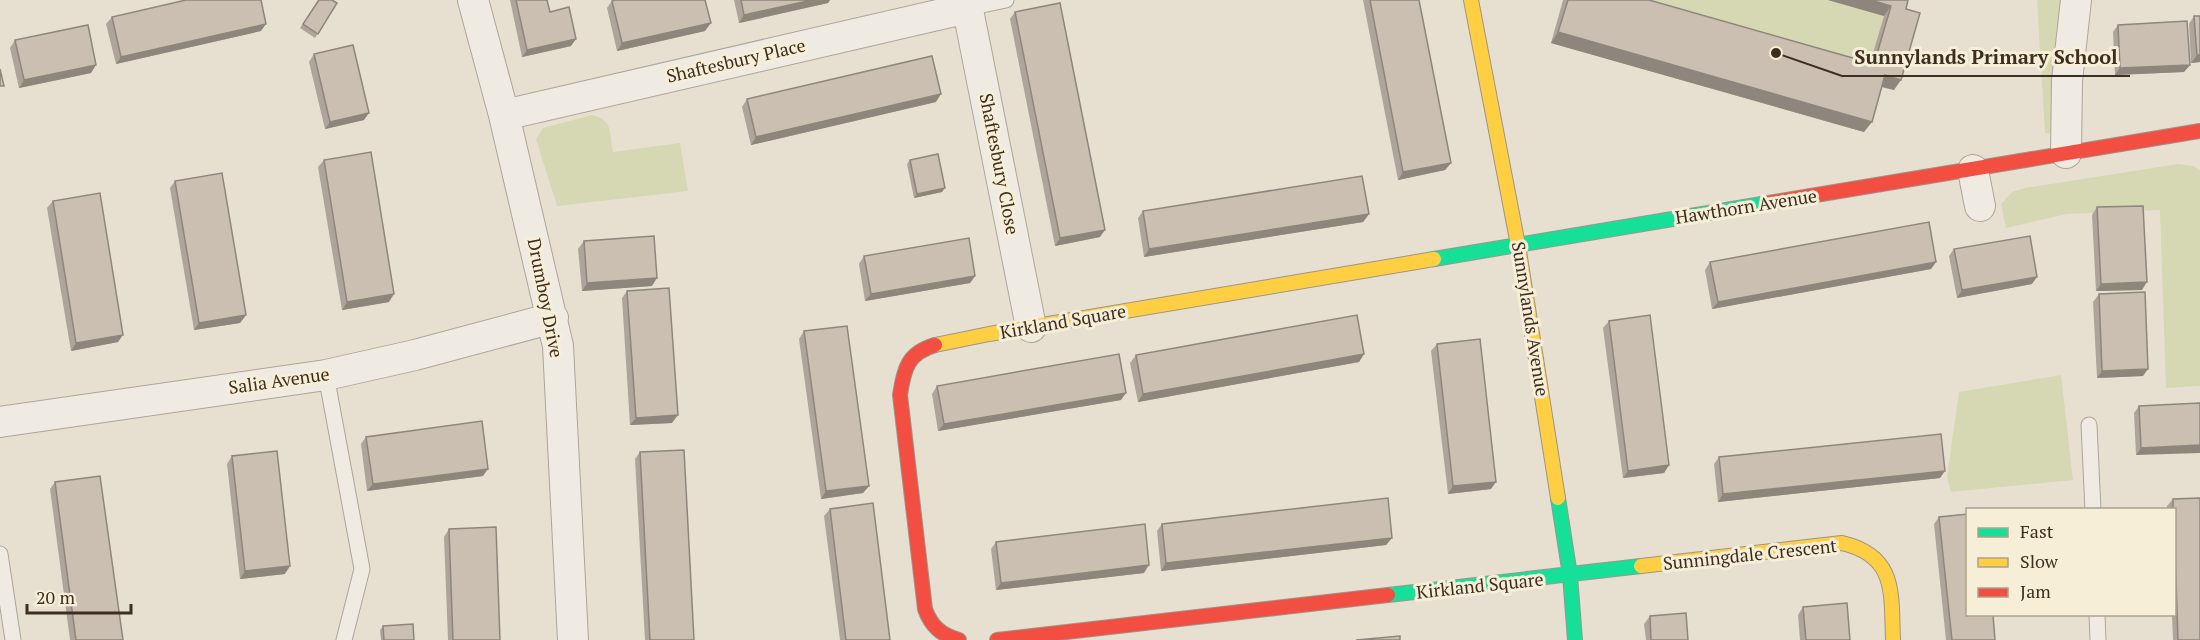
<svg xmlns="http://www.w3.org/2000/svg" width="2200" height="640" viewBox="0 0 2200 640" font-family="'PT Serif',serif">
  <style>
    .green { fill: #d6d7b3 }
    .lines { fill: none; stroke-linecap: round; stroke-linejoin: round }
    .lane-casing { stroke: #ada599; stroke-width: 17 }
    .street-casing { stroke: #ada599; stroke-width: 32 }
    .fast-casing { stroke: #9c958a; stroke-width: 16 }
    .slow-casing { stroke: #9c958a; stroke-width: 16 }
    .jam-casing { stroke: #9c958a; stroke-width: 16 }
    .lane { stroke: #efebe3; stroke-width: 15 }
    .street { stroke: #efebe3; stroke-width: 30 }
    .fast { stroke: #16e098; stroke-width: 14 }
    .slow { stroke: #ffcf43; stroke-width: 14 }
    .jam { stroke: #f24e42; stroke-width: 14 }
    .wall { fill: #afa499 }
    .shaded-wall { fill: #8e867d }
    .building { fill: #cbbfb2; stroke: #8e867d; stroke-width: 1.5 }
    .labels { text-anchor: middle; stroke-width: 6; stroke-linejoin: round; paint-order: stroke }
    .street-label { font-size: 18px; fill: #3d2e20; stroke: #f7eed8 }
    .leader { fill: none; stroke: #3d2e20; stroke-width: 2 }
    .callout-dot { fill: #3d2e20; stroke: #f7eed8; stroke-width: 2 }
    .callout-label { font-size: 20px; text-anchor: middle; font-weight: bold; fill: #3d2e20; stroke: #f7eed8; stroke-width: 6; stroke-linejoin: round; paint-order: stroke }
  </style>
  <rect width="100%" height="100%" fill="#e7e0d1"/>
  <path class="green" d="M1606,0h222l56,16 -17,58z
    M2037,0h32l-12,134 -12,-1z
    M592,115c22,5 17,19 21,37l67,-9 8,48 -131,15 -21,-67 7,-11z
    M2178,164l15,2 7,4v216l-34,2 -6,-178 -93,4 -61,14 -5,-24 11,-12 13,-4z
    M2061,375l12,105 -122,12 -4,-15 12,-85z"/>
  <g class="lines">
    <g class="lane-casing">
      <path id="lane" d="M968,8l38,-8
        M326,375l36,194 -18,71
        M2089,425l4,85
        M0,554l13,86
        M2097,614l1,26"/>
    </g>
    <g class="street-casing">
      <path id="street" d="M473,0l31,115 54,231 15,294
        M966,0l65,327
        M504,115l464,-107
        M2066,153l1,-72 9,-81
        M1973,170l7,36
        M0,422l326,-47 89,-20 138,-37"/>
    </g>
    <g class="fast-casing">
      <path id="fast" d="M1434,259l334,-56
        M1558,498l12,77 5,65
        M1388,595l253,-29"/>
    </g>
    <g class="slow-casing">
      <path id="slow" d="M1471,0l47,245 40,253
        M935,345l54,-11 445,-75
        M1641,566l201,-23c55,13 49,50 51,97"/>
    </g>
    <g class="jam-casing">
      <path id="jam" d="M1768,203l432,-72
        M935,345c-27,8 -31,23 -35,50l25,214c6,17 16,26 34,31
        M997,640l391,-45"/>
    </g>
    <use href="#lane" class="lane"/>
    <use href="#street" class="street"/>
    <use href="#fast" class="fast"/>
    <use href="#slow" class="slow"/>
    <use href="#jam" class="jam"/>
  </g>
  <path class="wall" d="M318,0l19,3 -22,35 -15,-10z
    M510,0h37l3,12 21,34 -49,11z
    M734,0h96l-2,3 -89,20z
    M1363,0h56l32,163 -6,7 -47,10z
    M1563,0h86l221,63 14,-47 -56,-16h80l-2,9 -12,81 -12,-3 -18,45 -313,-89z
    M612,1l93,30 -88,20 -10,-43z
    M1015,12l85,225 -45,9 -45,-227z
    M2194,16l6,46 -9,1 -2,-39z
    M112,17l149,14 -145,33 -10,-40z
    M2118,25l72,40 -6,7 -69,3 -2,-43z
    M15,40l76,33 -72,15 -9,-40z
    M314,54l50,66 -39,9 -16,-67z
    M747,99l189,3 -185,43 -9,-38z
    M324,160l65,142 -47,8 -24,-143z
    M910,160l32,32 -28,6 -7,-34z
    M175,181l71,134 -6,8 -46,7 -24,-142z
    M53,201l65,141 -47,9 -24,-143z
    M2097,207l45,83 -46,1 -4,-76z
    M1143,211l226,3 -6,8 -219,35 -6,-39z
    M584,241l68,45 -70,5 -4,-42z
    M1954,249l78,35 -75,14 -8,-42z
    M864,256l111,20 -5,7 -105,18 -6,-37z
    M1710,262h226l-5,7 -219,40 -7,-39z
    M627,291l45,132 -42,2 -8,-127z
    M2099,294l44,82 -46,2 -4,-76z
    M1609,321l60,144 -5,8 -41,5 -20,-150z
    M804,331l65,155 -6,7 -42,6 -22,-160z
    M1437,344l54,145 -43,5 -17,-143z
    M1364,354l-5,8 -221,40 -8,-39 6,-8z
    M937,386l184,14 -183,31 -6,-37z
    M2200,403l-64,52 -2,-42 5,-7z
    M366,437l117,39 -116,15 -6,-47z
    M640,452l54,188h-49l-10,-181z
    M232,456l53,118 -45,5 -13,-115z
    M1719,457l221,21 -222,24 -4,-38z
    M55,482l68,158h-53l-20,-151z
    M2173,499l27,141h-27l-1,-25h3v-105h-8v-4z
    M830,509l60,131h-50l-16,-124z
    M1939,517l56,123h-49l-12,-116z
    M1162,524l230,14 -6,7 -225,26 -4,-40z
    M449,529l51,111h-52l-4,-103z
    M996,542l148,31 -148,17 -5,-41z
    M1803,607l47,33h-50l-2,-25z
    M1650,616l38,24h-42l-2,-16z
    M383,626l31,14h-33l-1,-10z"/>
  <path class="shaded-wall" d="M812,0h18l-2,3 -89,20 5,-8z
    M1828,0h43l20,6 -7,10z
    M711,23l-6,8 -88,20 5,-8z
    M266,24l-5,7 -145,33 5,-7z
    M1558,32l314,90 -8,10 -313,-89z
    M576,39l-5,7 -49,11 5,-7z
    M2197,55h3v7l-9,1z
    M96,65l-5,8 -72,15 5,-8z
    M2190,65l-6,7 -69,3 5,-7z
    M1885,75l16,5 -7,10 -16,-4z
    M941,94l-5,8 -185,43 5,-8z
    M369,113l-5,7 -39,9 5,-7z
    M1451,163l-6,7 -47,10 5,-8z
    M945,188l-3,4 -28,6 3,-4z
    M1369,214l-6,8 -219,35 5,-8z
    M1105,230l-5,7 -45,9 5,-8z
    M1936,262l-5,7 -219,40 6,-7z
    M975,276l-5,7 -105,18 6,-7z
    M2037,277l-5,7 -75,14 5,-8z
    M657,278l-5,8 -70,5 5,-8z
    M2147,282l-5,8 -46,1 5,-7z
    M394,294l-5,8 -47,8 5,-8z
    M246,315l-6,8 -46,7 5,-7z
    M123,335l-5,7 -47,9 5,-8z
    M1364,354l-5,8 -221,40 5,-8z
    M2148,369l-5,7 -46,2 5,-7z
    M1126,393l-5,7 -183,31 6,-7z
    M678,415l-6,8 -42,2 6,-7z
    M2200,445v8l-64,2 5,-7z
    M1669,465l-5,8 -41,5 5,-7z
    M488,469l-5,7 -116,15 6,-7z
    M1945,471l-5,7 -222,24 5,-8z
    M1496,482l-5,7 -43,5 5,-8z
    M869,486l-6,7 -42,6 5,-8z
    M1392,538l-6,7 -225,26 5,-8z
    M1149,565l-5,8 -148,17 5,-7z
    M290,566l-5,8 -45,5 5,-8z"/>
  <path class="building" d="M186,0h75l5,24 -145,33 -9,-40z
    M319,0h13l5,3 -19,31 -15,-10z
    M516,0h31l3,12 19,-5 7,32 -49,11z
    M615,0h90l6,23 -89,20 -10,-42z
    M741,0h71l-68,15z
    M1370,0h49l32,163 -48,9z
    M1568,0h81l225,64 17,-58 -20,-6h37l-2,9 14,4 -19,67 -16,-5 -13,47 -314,-90z
    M1060,3l45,227 -45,8 -45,-226z
    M2194,16h6v39h-3z
    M2187,21l3,44 -70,3 -2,-43z
    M88,25l8,40 -72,15 -9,-40z
    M353,45l16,68 -39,9 -16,-68z
    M932,56l9,38 -185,43 -9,-38z
    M0,69l4,17h-4z
    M371,152l23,142 -47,8 -23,-142z
    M938,154l7,34 -28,6 -7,-34z
    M222,173l24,142 -47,8 -24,-142z
    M1362,176l7,38 -220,35 -6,-38z
    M100,193l23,142 -47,8 -23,-142z
    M2143,206l4,76 -46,2 -4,-77z
    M1929,222l7,40 -218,40 -8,-40z
    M654,236l3,42 -70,5 -3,-42z
    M2030,236l7,41 -75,13 -8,-41z
    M969,238l6,38 -104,18 -7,-38z
    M669,288l9,127 -42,3 -9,-127z
    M2145,292l3,77 -46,2 -3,-77z
    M1357,315l7,39 -221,40 -7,-39z
    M1650,315l19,150 -41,6 -19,-150z
    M847,326l22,160 -43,5 -22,-160z
    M1480,339l16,143 -43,4 -16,-142z
    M1119,354l7,39 -182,31 -7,-38z
    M2200,403v42l-59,3 -2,-42z
    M482,421l6,48 -115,15 -7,-47z
    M1941,434l4,37 -222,23 -4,-37z
    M684,450l10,190h-44l-10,-188z
    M277,451l13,115 -45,5 -13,-115z
    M100,476l23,164h-47l-21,-158z
    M1388,498l4,40 -226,25 -4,-39z
    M2200,498v142h-22l-3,-94v-36h-2v-11z
    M873,503l17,137h-44l-16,-131z
    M1968,514v101h25l2,25h-43l-13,-123z
    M1145,524l4,41 -148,18 -5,-41z
    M496,527l4,113h-47l-4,-111z
    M1847,603l3,37h-44l-3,-33z
    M1686,613l2,27h-37l-1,-24z
    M413,624l1,16h-30l-1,-14z
    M1400,636v4h-44z"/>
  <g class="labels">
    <g class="street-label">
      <text transform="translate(736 61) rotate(-13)" y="6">Shaftesbury Place</text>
      <text transform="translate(999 164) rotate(79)" y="6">Shaftesbury Close</text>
      <text transform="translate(1746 207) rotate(-9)" y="6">Hawthorn Avenue</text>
      <text transform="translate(545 298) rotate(79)" y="6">Drumboy Drive</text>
      <text transform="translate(1530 319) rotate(81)" y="6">Sunnylands Avenue</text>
      <text transform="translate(1063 322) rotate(-10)" y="6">Kirkland Square</text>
      <text transform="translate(279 381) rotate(-8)" y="6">Salia Avenue</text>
      <text transform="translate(1750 555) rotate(-6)" y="6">Sunningdale Crescent</text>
      <text transform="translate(1480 586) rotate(-6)" y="6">Kirkland Square</text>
    </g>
  </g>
  <path class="leader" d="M1776 53L1842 76H2130"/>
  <circle class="callout-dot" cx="1776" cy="53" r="6"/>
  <g class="callout-label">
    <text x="1986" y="64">Sunnylands Primary School</text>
  </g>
  <rect x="1966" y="508" width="210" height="108" fill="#f7eed8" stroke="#ada18e" stroke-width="1.5"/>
  <rect x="1978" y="528" width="30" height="9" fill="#16e098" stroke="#ada18e" stroke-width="1.5"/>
  <text x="2020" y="538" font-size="18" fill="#3d2e20">Fast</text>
  <rect x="1978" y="558" width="30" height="9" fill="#ffcf43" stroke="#ada18e" stroke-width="1.5"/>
  <text x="2020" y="568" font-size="18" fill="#3d2e20">Slow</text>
  <rect x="1978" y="588" width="30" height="9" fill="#f24e42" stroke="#ada18e" stroke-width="1.5"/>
  <text x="2020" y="598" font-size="18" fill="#3d2e20">Jam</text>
  <path d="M27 604v9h104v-9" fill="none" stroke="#3d2e20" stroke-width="3"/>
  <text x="36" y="604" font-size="18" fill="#3d2e20" stroke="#f7eed8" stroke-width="4.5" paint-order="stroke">20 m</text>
</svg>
